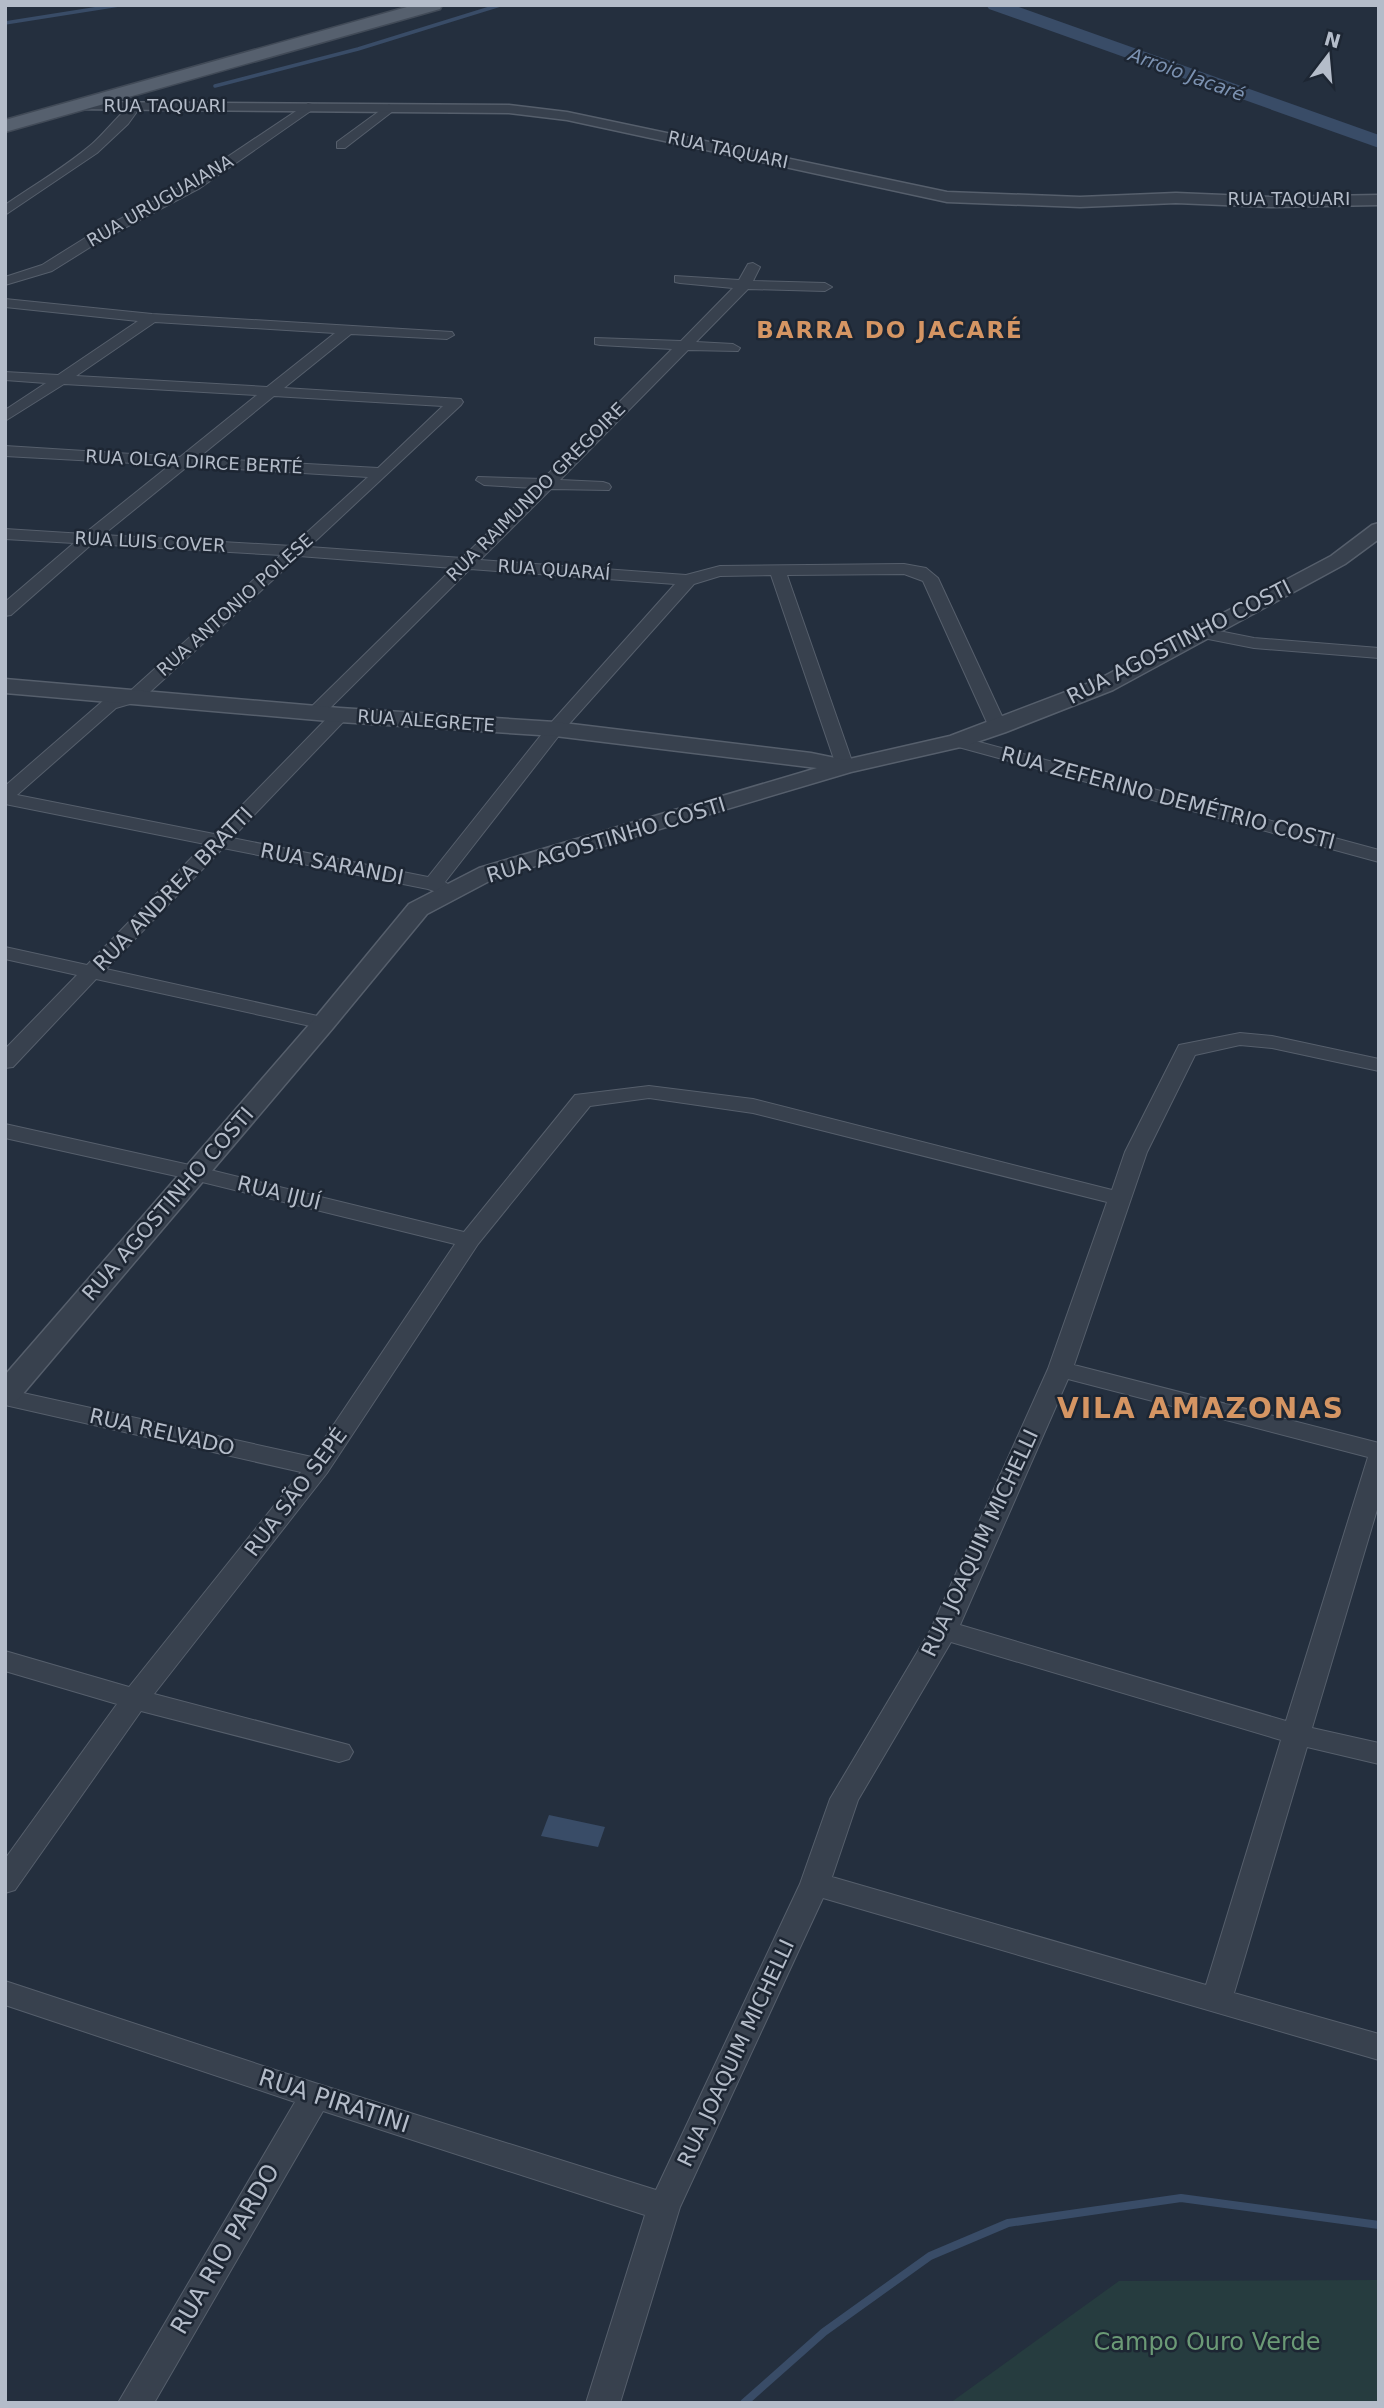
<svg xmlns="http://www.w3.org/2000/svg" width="1384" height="2408" viewBox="0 0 1384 2408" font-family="'DejaVu Sans',sans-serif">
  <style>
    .green { fill: #263c3f }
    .water { fill: #394c67 }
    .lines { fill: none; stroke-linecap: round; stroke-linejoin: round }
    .stream-far1 { stroke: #394c67; stroke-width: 3.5 }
    .stream { stroke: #394c67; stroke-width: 8 }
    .river { fill: #394c67; fill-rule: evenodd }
    .minor-casing { stroke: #565f6c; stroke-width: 2 }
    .tertiary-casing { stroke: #565f6c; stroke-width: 3 }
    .primary-casing { stroke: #414a57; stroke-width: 3 }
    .minor { fill: #38414e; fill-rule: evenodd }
    .tertiary { fill: #38414e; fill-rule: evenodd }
    .primary { fill: #56606e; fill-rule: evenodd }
    .labels { text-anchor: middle; stroke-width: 5; stroke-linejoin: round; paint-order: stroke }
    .far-street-label { font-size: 18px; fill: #b4bcc9; stroke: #1d2633 }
    .far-water-label { font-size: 19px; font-style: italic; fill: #7c92b1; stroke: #1d2633 }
    .street-label { font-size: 21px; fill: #b4bcc9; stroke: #1d2633 }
    .far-district-label { font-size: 23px; font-weight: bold; letter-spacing: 2px; fill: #d59563; stroke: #1d2633 }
    .near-street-label { font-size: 24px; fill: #b4bcc9; stroke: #1d2633 }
    .near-park-label { font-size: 24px; fill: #6b9a76; stroke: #1d2633 }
    .district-label { font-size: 28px; font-weight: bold; letter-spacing: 2px; fill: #d59563; stroke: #1d2633 }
  </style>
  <rect width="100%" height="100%" fill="#242f3e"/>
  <path class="green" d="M1379,2280v123h-429l169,-122z"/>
  <path class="water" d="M549,1815l56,12 -7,20 -57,-11z"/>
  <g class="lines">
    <path class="stream-far1" d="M5,23l114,-18
      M215,86l143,-37 142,-44"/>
    <path class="stream" d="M744,2403l80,-71 106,-76 78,-33 173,-25 198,27"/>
    <path class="river" d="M986,5h27l366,130v13l-390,-139z"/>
    <g class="minor-casing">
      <path id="minor" d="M135,102l6,4 -13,18 -31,29 -92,62v-10c29,-20 60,-38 87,-61 10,-8 34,-38 43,-42z
        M308,103l4,1v6l-112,78 -100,53 -48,30 -47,14v-8l37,-12 48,-30 100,-53z
        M389,104l6,4 -2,3 -48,37h-8v-6z
        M753,263l7,4 -7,14 72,2 7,4 -7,4 -77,-2 -52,53 37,2 7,4 -2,3 -50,-1 -128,130 43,2 6,2 2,3 -2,3 -58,-1 -71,71 206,15 34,-9 184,-2 22,4 12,10 69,149 -3,4h-12l-3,-4 -66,-146 -19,-7 -117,1 67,192 -2,4h-14l-67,-196 -51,1 -26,8 -133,149 -116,149 10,7 -3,4 -7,2 -17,-6 -205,-41 -117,121 225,50 3,4 -3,4 -7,2 -228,-50 -83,88 -8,1v-19l72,-74 -72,-16v-12l82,18 118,-121 -200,-40v-18l99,-86 24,-7 153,-138 -189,-11 -81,71 -6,1v-14l69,-59 -69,-4v-10l79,5 86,-69 -165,-9v-10l175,11 77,-62 -193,-11 -59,37v-11l41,-27 -41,-3v-8l53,3 80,-54 -133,-14v-8l147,15 300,18 2,3 -7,4 -96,-5 -67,54 177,11 2,3 -2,3 -152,142 153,11 72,-70 -50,-3 -8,-5 2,-3 65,2 129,-130 -72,-4 -5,-1v-6l86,3 52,-53 -53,-5 -5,-1v-6l64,4 9,-16zM155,322l180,11 -68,54 -191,-11zM274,396l169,10 -65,62 -180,-10zM188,466l180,11 -76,69 -189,-11zM299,556l154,12 -144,141 -3,4 9,5 6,-1 149,-148 205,15 -126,141 -121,152 -196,-39 114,-119 3,-4 -3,-4h-12l-120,123 -197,-39 99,-87 24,-7z
        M1204,628l50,10 125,10v10l-125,-10 -56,-11 -3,-4z
        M957,736l422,114v12l-428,-117 -3,-4z
        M1240,1033l32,3 107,23v12l-107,-23 -32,-3 -45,10 -48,97 -73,213 305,78v60l-67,225 67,15v21l-72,-17 -73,246 145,41v26l-556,-162 -143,309 -60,196h-34l59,-188 -322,-104 -169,292h-36l177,-301 -290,-97v-24l310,102 341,107 144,-306 30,-85 101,-170 117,-260 59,-167 -354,-89 -104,-15 -59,8 -112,138 -151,229 -173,221 195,51 4,7 -4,7 -10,3 -198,-51 -126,179 -10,3v-34l112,-155 -112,-33v-20l124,36 172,-215 -296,-67v-16l307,68 143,-213 -261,-64 -189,-42v-14l189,42 270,66 111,-137 74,-9 104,13 359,91 13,-38 54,-107zM1068,1379l300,78 -82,264 -326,-96zM951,1642l330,98 -75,245 -374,-108 26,-77z"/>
    </g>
    <g class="tertiary-casing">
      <path id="tertiary" d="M75,102l434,3 58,7 380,80 133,5 96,-4 95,4 108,-2v10l-108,2 -95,-4 -96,4 -133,-5 -380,-82 -58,-7 -439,-4 -2,-3 2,-3z
        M1379,523v16l-34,25 -232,126 -107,42 -41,14 -114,26 -356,106 -68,36 -94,114 -317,374 -11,3v-30l310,-357 94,-114 70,-36 338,-100 -262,-32 -215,-14 -335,-29v-14l335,29 215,14 256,31 34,7 105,-24 147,-56 234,-124 41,-31z"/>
    </g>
    <g class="primary-casing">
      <path id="primary" d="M414,5h28l-2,4 -435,123v-12z"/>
    </g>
    <use href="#minor" class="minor"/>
    <use href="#tertiary" class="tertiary"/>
    <use href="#primary" class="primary"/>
  </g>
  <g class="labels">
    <g class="far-street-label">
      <text x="165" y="112">RUA TAQUARI</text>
      <text transform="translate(728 150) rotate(12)" y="6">RUA TAQUARI</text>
      <text x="1289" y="205">RUA TAQUARI</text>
      <text transform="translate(160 201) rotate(-30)" y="6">RUA URUGUAIANA</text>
      <text transform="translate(194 462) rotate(3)" y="6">RUA OLGA DIRCE BERTÉ</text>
      <text transform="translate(536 492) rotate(-45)" y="6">RUA RAIMUNDO GREGOIRE</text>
      <text transform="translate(150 542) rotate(3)" y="6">RUA LUIS COVER</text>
      <text transform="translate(554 570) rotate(4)" y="6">RUA QUARAÍ</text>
      <text transform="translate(235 605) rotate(-42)" y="6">RUA ANTONIO POLESE</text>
      <text transform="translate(426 721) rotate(4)" y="6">RUA ALEGRETE</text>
    </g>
    <g class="far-water-label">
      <text transform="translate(1187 74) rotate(20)" y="7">Arroio Jacaré</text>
    </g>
    <g class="street-label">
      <text transform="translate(1179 642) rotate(-27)" y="7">RUA AGOSTINHO COSTI</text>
      <text transform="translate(1168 798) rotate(15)" y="7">RUA ZEFERINO DEMÉTRIO COSTI</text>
      <text transform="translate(606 840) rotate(-17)" y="7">RUA AGOSTINHO COSTI</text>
      <text transform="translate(332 864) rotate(11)" y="7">RUA SARANDI</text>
      <text transform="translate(173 889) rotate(-46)" y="7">RUA ANDREA BRATTI</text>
      <text transform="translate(279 1193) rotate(14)" y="7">RUA IJUÍ</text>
      <text transform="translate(168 1204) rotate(-49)" y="7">RUA AGOSTINHO COSTI</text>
      <text transform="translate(162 1432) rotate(13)" y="7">RUA RELVADO</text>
      <text transform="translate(296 1492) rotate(-53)" y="7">RUA SÃO SEPÉ</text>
      <text transform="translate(980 1543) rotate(-65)" y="7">RUA JOAQUIM MICHELLI</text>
      <text transform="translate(736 2053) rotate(-65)" y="7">RUA JOAQUIM MICHELLI</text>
    </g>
    <g class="far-district-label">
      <text x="890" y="338">BARRA DO JACARÉ</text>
    </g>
    <g class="near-street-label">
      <text transform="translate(334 2101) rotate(18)" y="8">RUA PIRATINI</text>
      <text transform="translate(225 2249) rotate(-60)" y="8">RUA RIO PARDO</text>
    </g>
    <g class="near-park-label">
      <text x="1207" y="2350">Campo Ouro Verde</text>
    </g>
    <g class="district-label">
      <text x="1201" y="1418">VILA AMAZONAS</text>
    </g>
  </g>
  <rect width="1384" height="2408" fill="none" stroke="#b4bcc9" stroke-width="14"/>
  <g transform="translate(1328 56) rotate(16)" stroke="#1d2633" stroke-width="5" paint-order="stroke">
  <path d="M0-5L12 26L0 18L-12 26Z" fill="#b4bcc9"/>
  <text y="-10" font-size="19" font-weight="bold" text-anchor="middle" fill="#b4bcc9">N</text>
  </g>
</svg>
